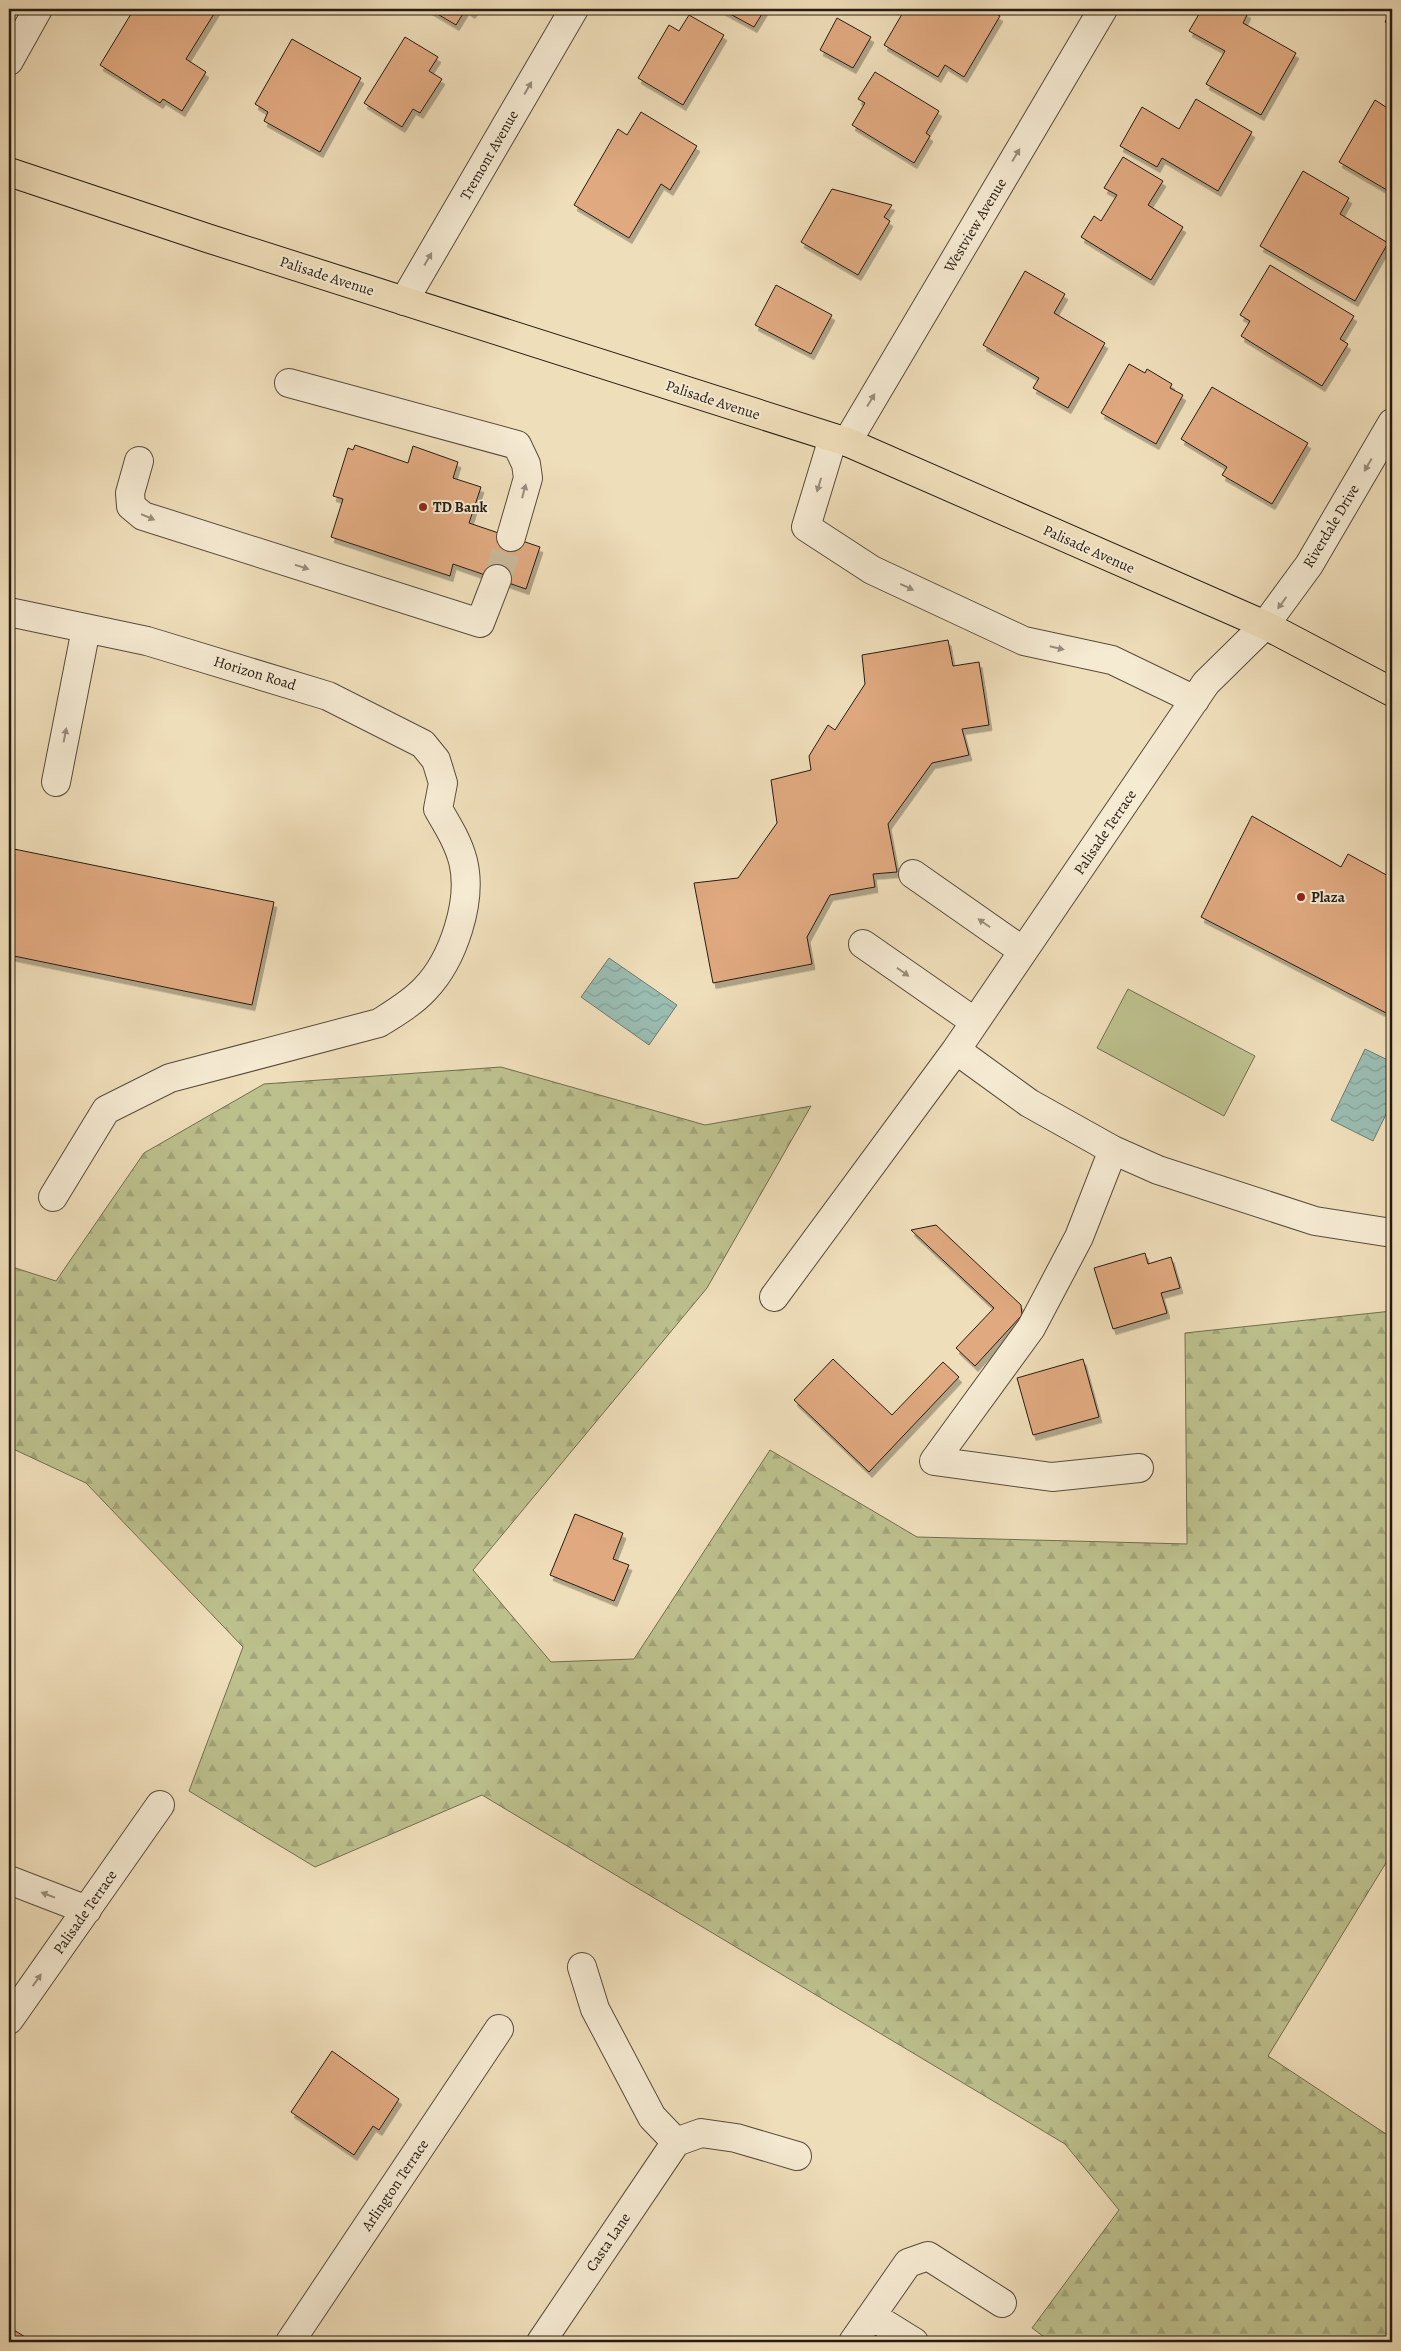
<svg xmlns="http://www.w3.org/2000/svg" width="1401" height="2351" viewBox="0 0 1401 2351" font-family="Alegreya,serif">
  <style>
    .forest { fill: url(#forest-firs); stroke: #716e50 }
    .pitch { fill: #bcc08d; stroke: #716e50 }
    .water { fill: url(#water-waves); stroke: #6c7c71 }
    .building { fill: #e0a980; stroke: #261c12; filter: url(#shadow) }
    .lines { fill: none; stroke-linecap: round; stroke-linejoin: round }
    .minor-tunnel { stroke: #c7b798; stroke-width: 28; stroke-dasharray: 28 14; stroke-linecap: butt }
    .minor-casing { stroke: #584c3c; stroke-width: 30 }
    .major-casing { stroke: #261c12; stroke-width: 30 }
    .minor { stroke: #f5ead2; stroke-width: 28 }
    .major { stroke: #efdeba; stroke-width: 28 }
    .oneway { fill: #988d7c }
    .poi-dot { fill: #8f2418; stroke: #f5ead2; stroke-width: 2 }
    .labels { text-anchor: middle; stroke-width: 4; stroke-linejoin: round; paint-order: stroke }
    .street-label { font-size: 15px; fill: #261c12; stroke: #f5ead2 }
    .poi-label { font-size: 15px; font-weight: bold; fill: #261c12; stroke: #f5ead2; text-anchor: start }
  </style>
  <defs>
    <pattern id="forest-firs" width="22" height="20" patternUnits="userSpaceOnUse" patternTransform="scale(1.25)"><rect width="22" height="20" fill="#bcc08d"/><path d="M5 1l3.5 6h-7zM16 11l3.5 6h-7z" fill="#a1a479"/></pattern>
    <pattern id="water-waves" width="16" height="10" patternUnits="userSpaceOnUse" patternTransform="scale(1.25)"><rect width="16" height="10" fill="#9abcb1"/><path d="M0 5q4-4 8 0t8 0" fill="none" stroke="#85a197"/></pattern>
    <filter id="shadow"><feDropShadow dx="3" dy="5.5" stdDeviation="0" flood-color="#0004"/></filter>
  </defs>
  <rect width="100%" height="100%" fill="#efdeba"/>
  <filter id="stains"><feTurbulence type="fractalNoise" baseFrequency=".004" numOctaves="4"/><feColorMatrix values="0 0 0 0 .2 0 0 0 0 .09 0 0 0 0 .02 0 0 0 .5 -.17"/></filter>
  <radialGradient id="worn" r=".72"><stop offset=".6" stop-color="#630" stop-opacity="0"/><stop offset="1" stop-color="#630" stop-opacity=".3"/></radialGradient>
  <path class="forest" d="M501,1067l204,58 106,-19 -104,182 -234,282 78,92 83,-3 136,-209 147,87 270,7 -2,-211 207,-22v542l-124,203 124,82v204h-341l-19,-14 87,-118 -54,-66 -583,-349 -167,72 -126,-76 54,-144 -157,-164 -77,-36v-181l47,15 88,-128 120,-69z"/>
  <path class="pitch" d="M1128,989l127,67 -31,60 -127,-68z"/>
  <path class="water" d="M609,958l68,47 -28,40 -68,-48z
    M1365,1049l27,13v40l-19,39 -42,-21z"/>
  <path class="building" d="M134,9h83l-31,50 20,13 -24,39 -19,-12 -3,4 -60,-38z
    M429,9h46l-3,4 -6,-4 -10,16z
    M721,9h44l-11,18z
    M905,9h83l12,7 -36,61 -19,-12 -7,12 -54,-32z
    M1202,9h38l8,4 -5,10 53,30 -35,62 -55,-31 19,-33 -36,-20z
    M1392,10v16l-7,-4z
    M689,15l35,20 -41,70 -45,-27 31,-53 10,6z
    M837,18l34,19 -18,31 -33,-18z
    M405,37l33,20 -9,14 13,8 -22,34 -7,-4 -11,18 -38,-24z
    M292,39l69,39 -41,74 -56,-31 4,-9 -13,-8z
    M875,72l64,39 -13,22 4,3 -16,27 -62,-38 13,-22 -7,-4z
    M1196,99l56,33 -34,59 -56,-33 -5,9 -37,-21 22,-39 37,22z
    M1375,100l17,11v82l-53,-31z
    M641,112l56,34 -27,44 -9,-6 -32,54 -55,-33 44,-76 9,6z
    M1123,157l40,24 -15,24 35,22 -32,53 -70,-43 13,-21 7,5 16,-26 -13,-7z
    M1303,171l46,27 -9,16 48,29 -33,58 -95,-55z
    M832,189l60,16 -8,12 6,4 -32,54 -57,-33z
    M1270,265l84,51 -14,23 8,5 -26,42 -81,-50 9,-15 -10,-6z
    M1025,271l40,23 -11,19 51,30 -37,65 -35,-20 6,-10 -56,-33z
    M776,285l56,30 -21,39 -56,-29z
    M1129,364l16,9 2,-4 25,15 -2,4 13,7 -27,49 -55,-31z
    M1212,387l96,56 -36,61 -50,-29 5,-8 -46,-28z
    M355,445l53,18 5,-17 45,16 -5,16 28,9 -12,36 71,24 -14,42 -73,-25 -3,12 -119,-39 12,-38 -10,-3 15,-48 5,2z
    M948,640l5,26 26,-4 10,63 -27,4 7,26 -37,8 -44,61 9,48 -24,2 2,13 -45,8 -23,42 5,27 -99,19 -19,-100 44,-5 39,-55 -6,-43 40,-10 -2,-14 19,-31 7,5 30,-46 -3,-29z
    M1252,816l89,51 7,-13 44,24v138l-191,-99z
    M9,848l265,54 -22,103 -243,-50z
    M936,1225l85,80 1,10 -47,51 -19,-18 38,-40 -83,-78z
    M1145,1253l3,11 23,-7 9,31 -19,5 6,20 -54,16 -19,-61z
    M833,1359l59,56 51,-53 16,15 -90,95 -75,-72z
    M1083,1359l16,58 -66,18 -16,-57z
    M575,1514l48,19 -10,26 16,6 -15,36 -64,-26z
    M332,2051l67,48 -20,31 -6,-4 -19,29 -63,-43z
    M9,2327l21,13 -1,2h-20z"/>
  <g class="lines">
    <path class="minor-tunnel" d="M497,579l14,-42"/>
    <g class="minor-casing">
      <path id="minor" d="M9,61l29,-52
        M404,301l170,-292
        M289,383l228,62 9,19 2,14 -17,59
        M833,438l-27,89 66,43 152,71 88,19 83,40
        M847,442l256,-433
        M139,461l-9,32 1,13 12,10 337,107 17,-44
        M9,612l138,29 181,55 95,48 13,16 7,23 -5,26c10,17 20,33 25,52 10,40 -10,99 -38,128 -13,14 -30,24 -46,34l-209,55 -64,32 -53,87
        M56,782l30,-153
        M913,874l110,77
        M863,944l112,78
        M956,1050l250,-367 59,-58 44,-60 83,-142
        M1113,1150l45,20 157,51 77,12
        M774,1297l182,-247 73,53 84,47 -34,87 -48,91 -97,133 118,16 87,-9
        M9,1880l78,30
        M582,1967l13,42 57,108 24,25 25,-9 35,5 61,18
        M9,2020l151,-215
        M872,2316l42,26
        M290,2342l209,-313
        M541,2342l135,-200
        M853,2342l55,-79 20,-7 74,47"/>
    </g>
    <g class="major-casing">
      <path id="major" d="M9,172l198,66 640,204 418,183 127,67"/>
    </g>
    <use href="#minor" class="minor"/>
    <use href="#major" class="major"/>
  </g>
  <defs><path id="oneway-solid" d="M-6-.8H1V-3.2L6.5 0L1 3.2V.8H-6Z" transform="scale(1.25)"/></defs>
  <g class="oneway">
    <use href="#oneway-solid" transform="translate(528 88) rotate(-60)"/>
    <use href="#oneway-solid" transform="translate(1016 155) rotate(-59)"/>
    <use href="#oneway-solid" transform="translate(428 259) rotate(-60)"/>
    <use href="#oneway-solid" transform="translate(871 400) rotate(-59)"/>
    <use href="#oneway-solid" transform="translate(1368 465) rotate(120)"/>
    <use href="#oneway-solid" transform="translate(819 485) rotate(107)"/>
    <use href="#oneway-solid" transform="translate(524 491) rotate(-75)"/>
    <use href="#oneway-solid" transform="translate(148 517) rotate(23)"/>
    <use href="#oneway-solid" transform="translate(302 567) rotate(18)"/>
    <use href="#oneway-solid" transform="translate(907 587) rotate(25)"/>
    <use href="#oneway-solid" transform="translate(1282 603) rotate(126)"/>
    <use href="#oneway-solid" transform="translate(1057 648) rotate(13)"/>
    <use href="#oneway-solid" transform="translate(65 735) rotate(-79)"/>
    <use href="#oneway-solid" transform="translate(984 923) rotate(-145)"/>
    <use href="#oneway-solid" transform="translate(903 972) rotate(35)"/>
    <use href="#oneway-solid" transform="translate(48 1895) rotate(-159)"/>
    <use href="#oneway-solid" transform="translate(37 1980) rotate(-55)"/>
  </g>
  <g class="poi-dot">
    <circle cx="423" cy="507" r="5"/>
    <circle cx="1301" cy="897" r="5"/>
  </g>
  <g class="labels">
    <g class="street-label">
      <text transform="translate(489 155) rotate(-60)" y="5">Tremont Avenue</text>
      <text transform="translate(975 225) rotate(-59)" y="5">Westview Avenue</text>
      <text transform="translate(327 276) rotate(18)" y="5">Palisade Avenue</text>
      <text transform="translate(713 400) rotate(18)" y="5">Palisade Avenue</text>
      <text transform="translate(1331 526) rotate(-59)" y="5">Riverdale Drive</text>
      <text transform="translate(1089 549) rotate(24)" y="5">Palisade Avenue</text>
      <text transform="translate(255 673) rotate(17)" y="5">Horizon Road</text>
      <text transform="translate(1105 832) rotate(-56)" y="5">Palisade Terrace</text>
      <text transform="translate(85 1912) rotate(-55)" y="5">Palisade Terrace</text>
      <text transform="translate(395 2185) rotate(-56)" y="5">Arlington Terrace</text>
      <text transform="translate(608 2242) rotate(-56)" y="5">Casta Lane</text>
    </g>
    <g class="poi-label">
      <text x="433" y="512">TD Bank</text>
      <text x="1311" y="902">Plaza</text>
    </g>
  </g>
  <rect width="1401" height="2351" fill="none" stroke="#efdeba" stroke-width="30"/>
  <rect x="10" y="10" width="1381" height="2331" fill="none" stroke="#261c12" stroke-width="2.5"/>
  <rect x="15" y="15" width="1371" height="2321" fill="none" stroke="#261c12"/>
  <rect width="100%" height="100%" filter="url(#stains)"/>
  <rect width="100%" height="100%" fill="url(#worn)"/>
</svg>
